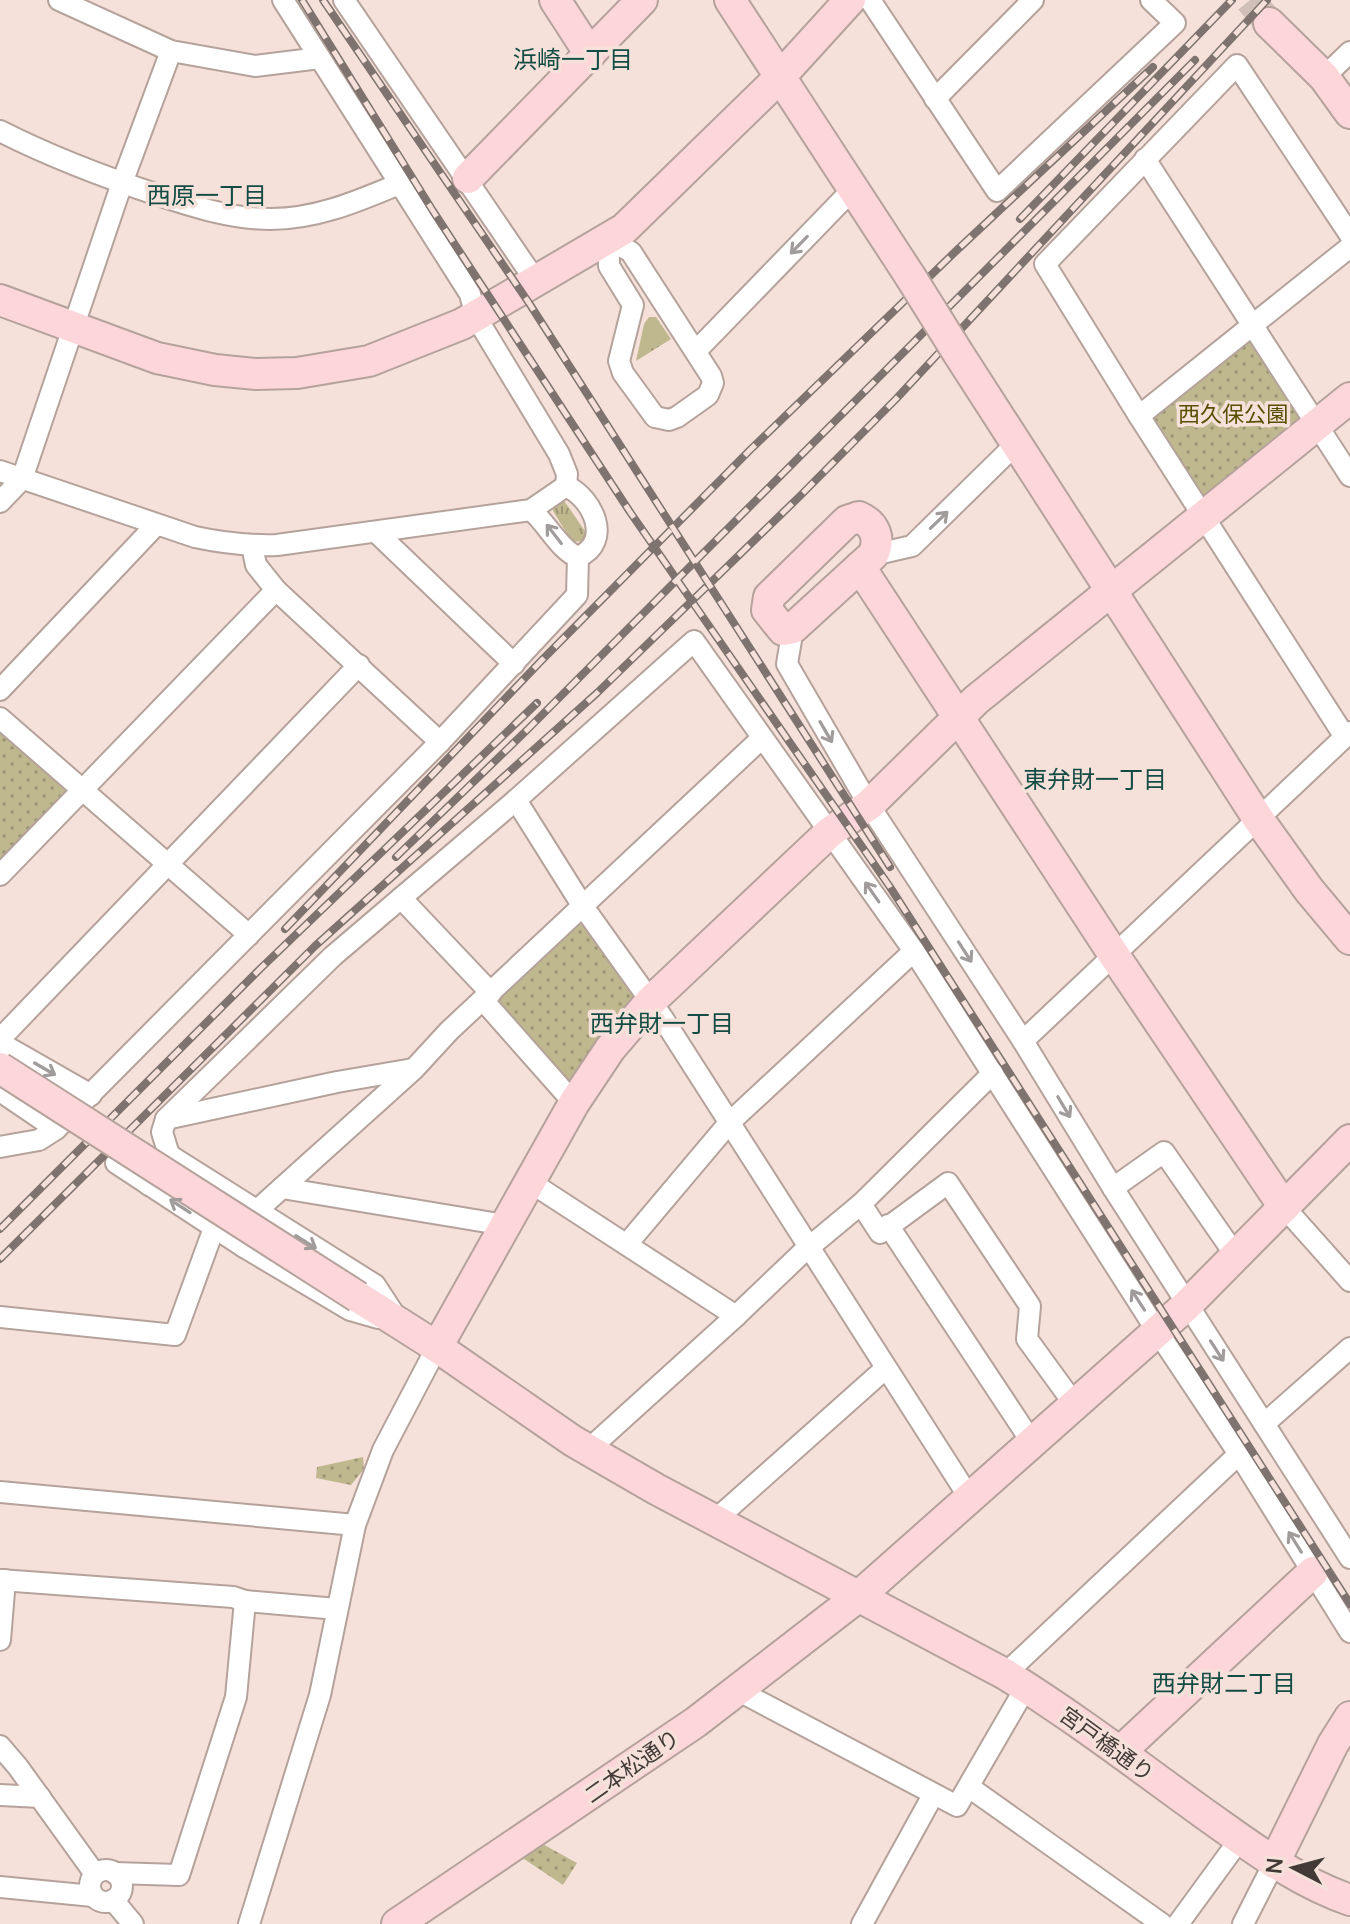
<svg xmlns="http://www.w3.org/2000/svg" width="1350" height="1924" viewBox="0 0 1350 1924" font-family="Manrope,'Noto Sans JP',sans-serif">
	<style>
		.grass { fill: url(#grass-tufts) }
		.park { fill: url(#park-dots) }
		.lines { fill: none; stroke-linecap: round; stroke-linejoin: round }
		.secondary-tunnel { stroke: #d1c0b9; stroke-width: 30; stroke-dasharray: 30 15; stroke-linecap: butt }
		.street-casing { stroke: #b4a29b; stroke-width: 24 }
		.secondary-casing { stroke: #b4a29b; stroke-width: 34 }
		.street { stroke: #fff; stroke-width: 20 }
		.secondary { stroke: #fdd6da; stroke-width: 30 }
		.rail-casing { stroke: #7f736f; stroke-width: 8 }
		.rail { stroke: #f5e1d9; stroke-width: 5; stroke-dasharray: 15; stroke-linecap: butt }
		.secondary-bridge-casing { stroke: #b4a29b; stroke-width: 34; stroke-linecap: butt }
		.secondary-bridge { stroke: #fdd6da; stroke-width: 30 }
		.oneway { stroke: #a09c9b }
		.labels { text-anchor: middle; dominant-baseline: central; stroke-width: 7; stroke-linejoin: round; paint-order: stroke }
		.park-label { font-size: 22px; fill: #5a4e01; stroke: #f5e1d9 }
		.street-label { font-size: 22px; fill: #423a37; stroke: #f5e1d9 }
		.neighbourhood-label { font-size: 24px; fill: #134c44; stroke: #f5e1d9 }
	</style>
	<defs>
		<pattern id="grass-tufts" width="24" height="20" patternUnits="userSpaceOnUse" patternTransform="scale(2)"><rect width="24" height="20" fill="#bfb78e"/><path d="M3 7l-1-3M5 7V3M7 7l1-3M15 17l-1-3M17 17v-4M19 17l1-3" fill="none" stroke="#9d9675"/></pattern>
		<pattern id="park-dots" width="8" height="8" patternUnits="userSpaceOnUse" patternTransform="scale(2)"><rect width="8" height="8" fill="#bfb78e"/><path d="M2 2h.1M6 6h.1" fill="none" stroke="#9d9675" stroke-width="1.8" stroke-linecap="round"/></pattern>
	</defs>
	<rect width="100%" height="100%" fill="#f5e1d9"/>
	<g class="grass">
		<polygon points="649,317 656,317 671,339 636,361 644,324"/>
		<polygon points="558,501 565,502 587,534 584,541 572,542 553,511 553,504"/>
	</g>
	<g class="park">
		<polygon points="1244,342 1256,343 1302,414 1298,425 1206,499 1197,496 1151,416"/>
		<polygon points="0,728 66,785 65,797 0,865"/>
		<polygon points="578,924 587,925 635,996 574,1084 566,1084 499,1008 500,998"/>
		<polygon points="363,1457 364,1469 351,1485 316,1478 317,1467"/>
		<polygon points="539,1842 577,1863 563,1885 524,1859 525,1852"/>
	</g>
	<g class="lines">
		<polyline class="secondary-tunnel" points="1250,0 1269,23"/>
		<defs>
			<g id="street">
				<polyline points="59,0 171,51 255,66 320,58"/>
				<polyline points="283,0 470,294 476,317 559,454 567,474 566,486"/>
				<polyline points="344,0 535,280"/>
				<polyline points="870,0 997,191 1175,23 1151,0"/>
				<polyline points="1324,77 1350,52"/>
				<polyline points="935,99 1033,0"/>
				<path d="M0,131C51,157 104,177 158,195C195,207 232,219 271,219C317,219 358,201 399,184"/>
				<polyline points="1145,159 1350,476"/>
				<polygon points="609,239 631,252 711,376 713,383 708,395 677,417 669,420 655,417 623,373 619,361 633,305 609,266"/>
				<polyline points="696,351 853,189"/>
				<polyline points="1139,416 1350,247"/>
				<path d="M0,471L195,537C223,543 248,546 277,545L531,510L566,486C593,498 613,542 578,557"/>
				<polyline points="0,502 22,479 122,183 171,51"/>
				<path d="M531,510C546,522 561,552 578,557"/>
				<polyline points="376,532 514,664"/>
				<polyline points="252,546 256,565 276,590 440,742"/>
				<polyline points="873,555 912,546 1015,445"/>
				<polyline points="793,628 787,664 869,805 1023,1041 1113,1188 1350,1558"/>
				<polyline points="0,690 156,525"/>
				<polyline points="0,718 249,935"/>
				<polyline points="1345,737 1139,416 1045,264 1237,65 1350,235"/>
				<polyline points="516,800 582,905 662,1017 969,1497"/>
				<polyline points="0,875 276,590"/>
				<polyline points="401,898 491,993"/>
				<polyline points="483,1000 574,1103"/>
				<polyline points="0,1039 359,665"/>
				<polyline points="1023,1041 1350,732"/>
				<polyline points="0,1043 91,1095"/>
				<polyline points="0,1091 56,1129"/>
				<polyline points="166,1119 337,1082 413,1069"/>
				<polyline points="0,1147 39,1140 56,1129 440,742 577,595 578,557"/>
				<polyline points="169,1155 375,1285 394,1314"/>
				<polyline points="116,1163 244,1247 350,1310 378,1318"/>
				<polyline points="530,1182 736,1316"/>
				<polyline points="149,1185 169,1155 162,1132 166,1119 333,956 516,800 694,641 914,951 1157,1331 1239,1454 1350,1632"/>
				<polyline points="282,1188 505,1225"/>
				<polyline points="1113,1188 1164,1152 1236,1256"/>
				<polyline points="861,1204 880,1233 948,1183 1030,1306 1027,1339 1075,1405"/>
				<polyline points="1284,1207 1350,1281"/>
				<polyline points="888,1225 1033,1444"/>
				<polyline points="627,1244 729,1123 914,951"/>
				<polyline points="244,1247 258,1211 264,1204 414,1069 449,1031 762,738"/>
				<polyline points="0,1317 175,1335 214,1228"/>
				<polyline points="1264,1424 1350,1348"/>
				<polyline points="588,1450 736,1316 802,1253 861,1204 993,1073"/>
				<polyline points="0,1492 355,1525"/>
				<polyline points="714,1521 886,1368"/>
				<polyline points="0,1580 233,1597 245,1601 337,1609"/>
				<polyline points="0,1640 5,1580"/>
				<polyline points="1005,1674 1239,1454"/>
				<polyline points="739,1691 957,1806 1026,1687"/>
				<polyline points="0,1746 18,1767 95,1874"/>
				<polyline points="969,1787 1162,1924"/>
				<polyline points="0,1795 40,1797"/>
				<circle cx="106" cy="1886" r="16"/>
				<polyline points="114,1873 179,1875 236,1697 245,1601"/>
				<polyline points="0,1887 93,1896"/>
				<polyline points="113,1900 133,1924"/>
				<polyline points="249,1924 320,1695 355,1525 383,1450 437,1347"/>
				<polyline points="862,1924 933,1795"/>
				<polyline points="1178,1924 1240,1839"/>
				<polyline points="1243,1924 1274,1863"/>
			</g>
			<g id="secondary">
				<polyline points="555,0 590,54"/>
				<polyline points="730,0 910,276"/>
				<polyline points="1269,23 1324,77 1350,113"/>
				<polyline points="468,178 642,0"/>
				<polyline points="0,300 157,358 215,370 256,374 297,373 369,361 462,324 624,229 779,78 850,0"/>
				<polyline points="958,353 1259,820 1309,890 1350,939"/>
				<path d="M859,517C875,524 881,539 873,555L793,628L783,630L767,610L769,597L847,521Z"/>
				<polyline points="860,567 1114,955 1284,1207"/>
				<path d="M358,1297L437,1347L573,1441L656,1489L1005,1674C1073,1716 1137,1765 1202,1812C1249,1845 1295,1881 1350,1900"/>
				<polyline points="437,1347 574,1103 610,1049 650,1002 830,832 869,805 976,700 1350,398"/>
				<polyline points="1120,1752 1313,1572"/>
				<polyline points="1274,1863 1333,1744 1350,1717"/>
				<polyline points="397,1924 696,1722 859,1596 1187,1305 1350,1140"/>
			</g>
		</defs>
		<use href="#street" class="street-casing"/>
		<use href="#secondary" class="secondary-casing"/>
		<use href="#street" class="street"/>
		<use href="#secondary" class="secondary"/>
		<defs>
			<g id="rail">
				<polyline points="302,0 433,211 630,512 890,887 1350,1604"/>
				<polyline points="323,0 529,303 890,867"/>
				<polyline points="1020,219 1232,0"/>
				<polyline points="396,857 528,729 1195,60"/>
				<polyline points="285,929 542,660 749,451 956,251 1153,67"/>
				<polyline points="0,1229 261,968 537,703"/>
				<polyline points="0,1259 315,946 597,693 801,495 896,399 1267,0"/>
			</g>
		</defs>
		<use href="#rail" class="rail-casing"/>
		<use href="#rail" class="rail"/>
		<defs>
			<g id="secondary-bridge">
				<polyline points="910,276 958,353"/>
				<polyline points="0,1068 358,1297"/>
			</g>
		</defs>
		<use href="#secondary-bridge" class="secondary-bridge-casing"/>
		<use href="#secondary-bridge" class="secondary-bridge"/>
	</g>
	<defs><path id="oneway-shaft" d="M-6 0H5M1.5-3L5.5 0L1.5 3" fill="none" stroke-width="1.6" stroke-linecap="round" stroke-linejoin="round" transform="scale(2)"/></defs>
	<g class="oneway">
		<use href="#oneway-shaft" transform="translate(799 245) rotate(134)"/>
		<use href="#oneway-shaft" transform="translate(939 520) rotate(-44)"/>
		<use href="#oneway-shaft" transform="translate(554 534) rotate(-128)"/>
		<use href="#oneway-shaft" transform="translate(826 732) rotate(60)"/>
		<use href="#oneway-shaft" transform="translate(872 892) rotate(-125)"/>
		<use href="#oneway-shaft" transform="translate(965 952) rotate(57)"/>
		<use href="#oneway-shaft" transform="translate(45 1069) rotate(30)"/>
		<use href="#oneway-shaft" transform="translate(1064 1107) rotate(59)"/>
		<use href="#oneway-shaft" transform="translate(180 1206) rotate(-147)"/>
		<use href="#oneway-shaft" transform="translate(306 1242) rotate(32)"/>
		<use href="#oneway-shaft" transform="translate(1138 1300) rotate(-123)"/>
		<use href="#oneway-shaft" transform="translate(1217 1351) rotate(57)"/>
		<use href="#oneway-shaft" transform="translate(1295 1542) rotate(-122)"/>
	</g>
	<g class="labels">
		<g class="park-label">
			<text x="1233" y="414">西久保公園</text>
		</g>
		<g class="street-label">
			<text transform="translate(1107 1744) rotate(36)">宮戸橋通り</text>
			<text transform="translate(632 1766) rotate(-35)">二本松通り</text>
		</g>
		<g class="neighbourhood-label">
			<text x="573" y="58">浜崎一丁目</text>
			<text x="207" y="194">西原一丁目</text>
			<text x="1095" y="778">東弁財一丁目</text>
			<text x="662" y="1022">西弁財一丁目</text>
			<text x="1224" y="1682">西弁財二丁目</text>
		</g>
	</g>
	<g transform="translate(1294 1868) rotate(276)" stroke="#f5e1d9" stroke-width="6" paint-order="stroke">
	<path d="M0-6L14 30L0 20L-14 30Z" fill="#423a37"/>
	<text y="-12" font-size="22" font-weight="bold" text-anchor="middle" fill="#423a37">N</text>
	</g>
</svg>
